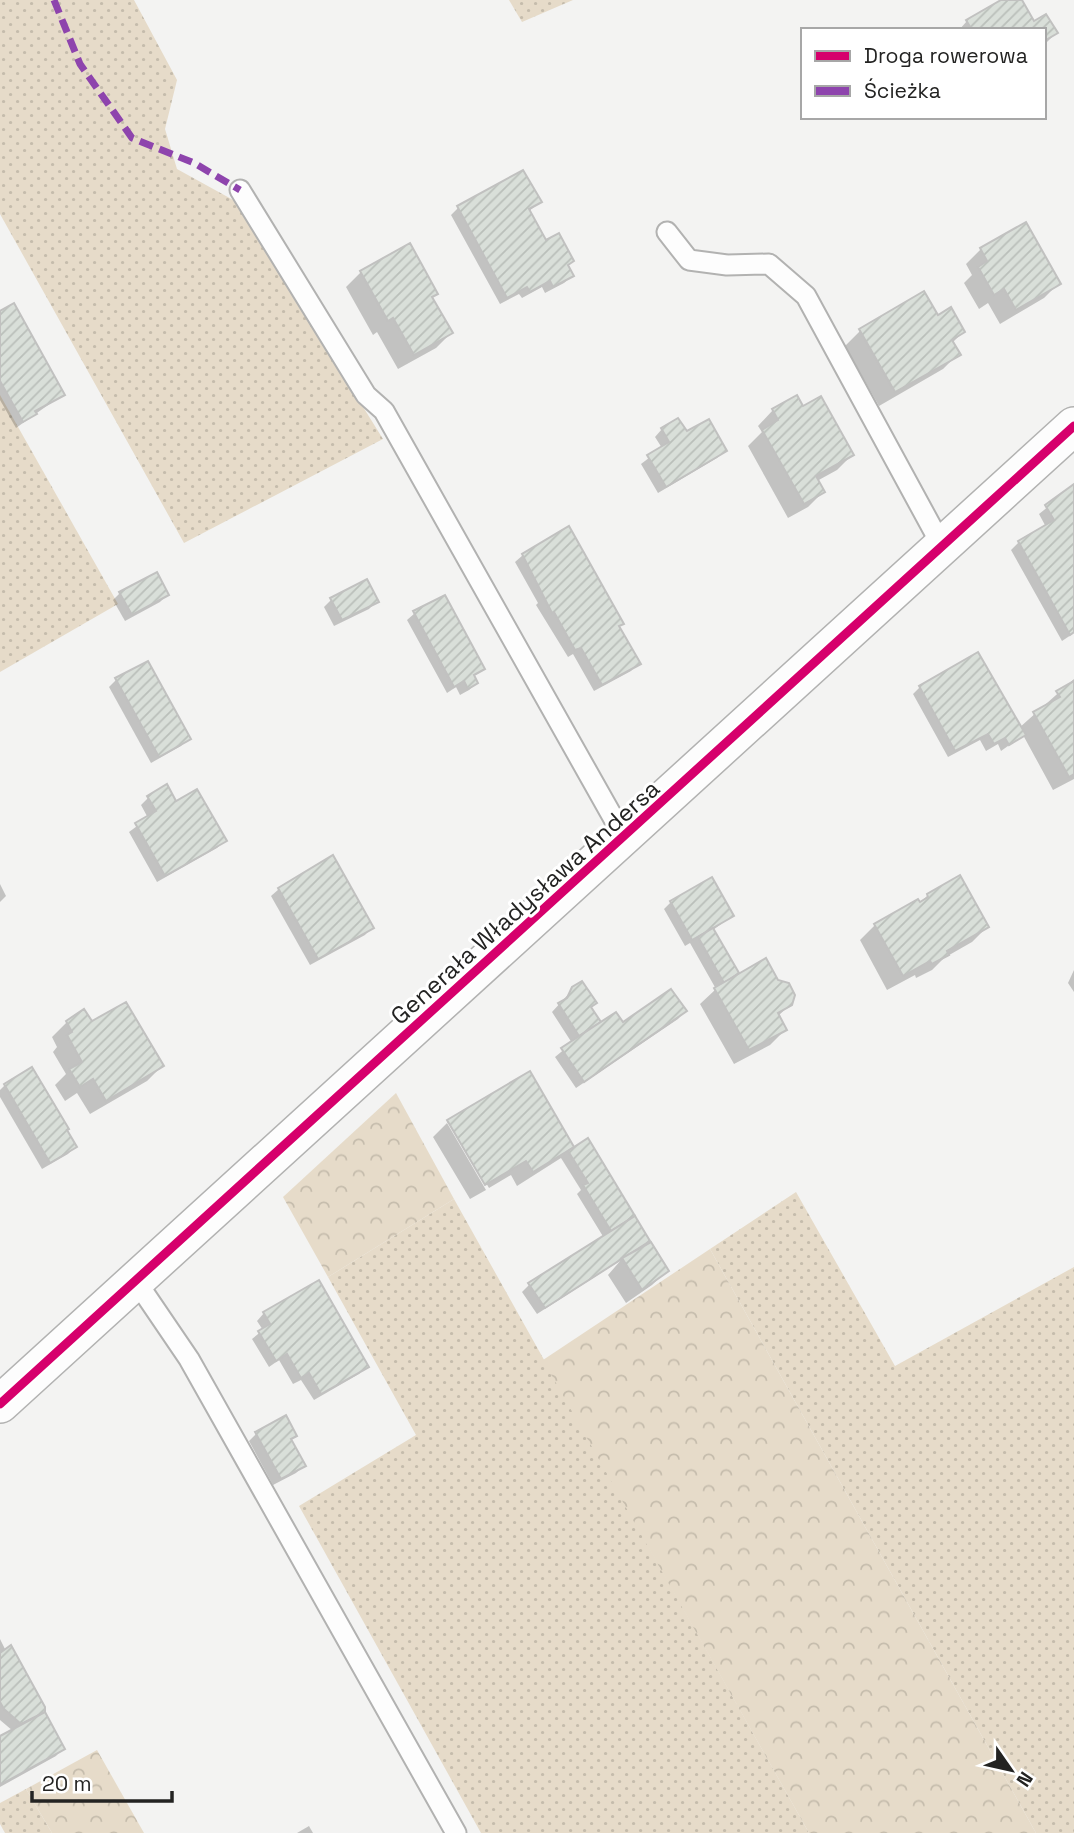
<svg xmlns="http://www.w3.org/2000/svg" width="1074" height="1833" viewBox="0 0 1074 1833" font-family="'Space Grotesk',sans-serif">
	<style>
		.grass { fill: url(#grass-dots) }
		.forest { fill: url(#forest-crowns) }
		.shadow { fill: #0003 }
		.building { fill: url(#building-hatch); stroke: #c1c1c0; stroke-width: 2 }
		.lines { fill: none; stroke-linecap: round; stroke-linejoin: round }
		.service-casing { stroke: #b2b2b1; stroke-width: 23 }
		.minor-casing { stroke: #b2b2b1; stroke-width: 40 }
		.service { stroke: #fdfdfd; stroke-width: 19 }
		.minor { stroke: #fdfdfd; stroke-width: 37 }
		.quiet { stroke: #8e44ad; stroke-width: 7; stroke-dasharray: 14 7; stroke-linecap: butt }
		.cycleway-casing { stroke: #fff; stroke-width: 13 }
		.cycleway { stroke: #d6006c; stroke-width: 9 }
		.labels { text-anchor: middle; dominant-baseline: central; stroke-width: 6; stroke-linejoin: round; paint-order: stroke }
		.street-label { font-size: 24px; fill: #232322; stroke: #fff }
	</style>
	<defs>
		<pattern id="grass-dots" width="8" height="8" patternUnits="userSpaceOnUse" patternTransform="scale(1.75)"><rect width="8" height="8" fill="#e6dbc9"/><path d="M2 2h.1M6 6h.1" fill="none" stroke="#c5bcac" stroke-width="1.8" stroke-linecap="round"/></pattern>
		<pattern id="forest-crowns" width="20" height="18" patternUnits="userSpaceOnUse" patternTransform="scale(1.75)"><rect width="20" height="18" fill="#e6dbc9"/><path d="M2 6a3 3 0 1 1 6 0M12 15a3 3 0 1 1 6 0" fill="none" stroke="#c5bcac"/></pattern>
		<pattern id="building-hatch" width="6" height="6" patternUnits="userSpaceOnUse" patternTransform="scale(1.75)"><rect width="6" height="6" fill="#d9dfd9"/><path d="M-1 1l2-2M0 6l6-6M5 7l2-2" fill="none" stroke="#babfba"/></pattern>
	</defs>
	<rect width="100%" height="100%" fill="#f3f3f2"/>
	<g class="grass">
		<polygon points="0,0 134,0 177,80 165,129 177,169 235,201 383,439 184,543 0,214"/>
		<polygon points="509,0 573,0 522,22"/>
		<polygon points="0,395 118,604 0,672"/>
		<polygon points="796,1192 895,1366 1074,1267 1074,1833 1036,1833 710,1249"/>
		<polygon points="454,1199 809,1833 481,1833 299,1506 416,1435 328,1277"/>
		<polygon points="26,1789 52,1833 5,1833 0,1824 0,1803"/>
	</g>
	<g class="forest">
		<polygon points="396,1093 454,1199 328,1277 283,1197"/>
		<polygon points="710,1249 1036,1833 809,1833 543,1360"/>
		<polygon points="97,1750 144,1833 52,1833 26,1789"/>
	</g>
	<g class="shadow">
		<polygon points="1004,0 1020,0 1033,23 1056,33 1044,45 1044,30 959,30 967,21"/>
		<polygon points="540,202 528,212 545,243 572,261 567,267 572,276 564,283 545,293 542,287 522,298 519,294 500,304 451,215 458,208"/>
		<polygon points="981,249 1059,283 1044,298 1000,324 988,303 979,309 964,283 972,275 966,264"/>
		<polygon points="361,272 436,293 431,298 451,333 436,348 398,369 377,332 373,335 346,287"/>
		<polygon points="923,293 937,317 963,332 952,343 958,354 943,369 879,406 845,346 860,331"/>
		<polygon points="0,313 62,395 16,428 0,400"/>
		<polygon points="803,408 852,455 837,470 817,481 823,492 808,507 788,518 748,446 762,432 758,426 773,410"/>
		<polygon points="662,429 686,434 725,451 717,458 658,493 641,464 662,448 655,437"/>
		<polygon points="1074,486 1074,633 1062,641 1011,550 1019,542 1046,527 1039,514"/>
		<polygon points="523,555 622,623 618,628 638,663 631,671 594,691 573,654 568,657 536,605 538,603 515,562"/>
		<polygon points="120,593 167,595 160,602 125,621 113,600"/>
		<polygon points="331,600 377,601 369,609 334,626 324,607"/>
		<polygon points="415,613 483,669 473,677 476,683 469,690 460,695 456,687 447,693 407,620"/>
		<polygon points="1074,679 1074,779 1053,790 1023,735 1001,751 998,744 986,751 980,740 948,757 913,694 920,687 1019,728"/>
		<polygon points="116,680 188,738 181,746 151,763 109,687"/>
		<polygon points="148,798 175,803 224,841 217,848 157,882 129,832 148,818 141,805"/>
		<polygon points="0,884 6,896 0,902"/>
		<polygon points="279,889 372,927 365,935 310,965 271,896"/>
		<polygon points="928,895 987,927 972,942 944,958 932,970 916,978 915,975 887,990 860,940 875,925 917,901 919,904"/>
		<polygon points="671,902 732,916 713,930 737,973 731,979 791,1004 778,1016 785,1030 770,1045 734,1064 700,1004 716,989 690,943 685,946 664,909"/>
		<polygon points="1074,970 1074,992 1068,983"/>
		<polygon points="574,988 601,1025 623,1024 685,1011 678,1019 576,1088 555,1057 572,1043 552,1012"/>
		<polygon points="67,1022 91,1024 162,1066 147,1081 90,1114 77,1093 65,1101 55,1085 66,1074 53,1052 57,1047 52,1037"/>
		<polygon points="529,1074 574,1149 587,1141 648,1240 638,1250 667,1270 652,1285 626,1303 608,1275 621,1260 537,1314 522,1292 530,1284 604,1238 577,1194 581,1190 561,1158 517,1186 511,1175 489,1188 451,1123 447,1123 486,1190 470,1199 433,1137 448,1122"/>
		<polygon points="5,1085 65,1130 75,1147 68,1154 42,1169 0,1097 0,1090"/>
		<polygon points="264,1313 366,1367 359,1374 314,1400 301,1380 293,1384 279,1360 269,1367 252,1339 263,1330 257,1321"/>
		<polygon points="256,1434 295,1435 290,1440 304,1465 296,1473 273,1485 249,1441"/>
		<polygon points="0,1639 6,1651 11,1648 63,1748 56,1756 0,1787 0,1737 13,1731 0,1720"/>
		<polygon points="309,1826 313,1833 297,1833"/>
	</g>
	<g class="building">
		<polygon points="1001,0 1022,0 1034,21 1046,14 1058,33 1044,41 1044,30 972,30 966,20"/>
		<polygon points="523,170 542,202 529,209 546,240 559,233 574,261 568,265 574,276 553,287 550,281 530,292 527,287 507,298 457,206"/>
		<polygon points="1026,222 1061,284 1016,310 1004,289 994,295 978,267 987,261 980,248"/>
		<polygon points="410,243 438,294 432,297 453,333 414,355 393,318 388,321 360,271"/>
		<polygon points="924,291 938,315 951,307 965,332 952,340 961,355 895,392 859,329"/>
		<polygon points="14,303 65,395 35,411 37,414 23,422 0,381 0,311"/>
		<polygon points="797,395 803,406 821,396 854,455 816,476 825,492 804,504 762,430 778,420 772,409"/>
		<polygon points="678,418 687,431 709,419 727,451 666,487 647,455 669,442 661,428"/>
		<polygon points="1074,484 1074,632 1070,635 1018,541 1054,520 1045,505"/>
		<polygon points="569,526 624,624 619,626 641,664 602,685 581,648 575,650 554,612 552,613 522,554"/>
		<polygon points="157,572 169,595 132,615 119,592"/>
		<polygon points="367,579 379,602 342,620 330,598"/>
		<polygon points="445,595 485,669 474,675 478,683 468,689 464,681 454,687 413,611"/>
		<polygon points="978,652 1026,735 1009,745 1005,738 994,744 988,734 955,751 919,686"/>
		<polygon points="148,661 191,739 159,757 115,678"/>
		<polygon points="1074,681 1074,774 1069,777 1033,712 1060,697 1056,691"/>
		<polygon points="167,784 176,801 197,789 227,841 165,876 135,823 156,811 147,796"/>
		<polygon points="333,855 374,928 318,959 278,888"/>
		<polygon points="960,875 989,927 947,951 949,955 932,964 930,961 903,976 874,924 918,899 920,902 928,897 927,894"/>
		<polygon points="712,877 734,916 692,940 670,901"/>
		<polygon points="713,928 739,973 724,983 698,937"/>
		<polygon points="766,958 778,980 789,983 795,995 792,1005 778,1013 787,1030 749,1050 714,988"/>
		<polygon points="582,981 597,1003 591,1007 601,1022 579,1036 558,1003 567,998 572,987"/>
		<polygon points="671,989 687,1011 584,1082 561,1048 616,1012 623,1022"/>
		<polygon points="126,1002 164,1066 106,1101 93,1079 80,1087 69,1069 82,1062 67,1035 72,1032 66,1021 84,1009 92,1021"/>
		<polygon points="32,1067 69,1129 67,1130 77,1147 50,1163 4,1084"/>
		<polygon points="530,1071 574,1147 533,1172 526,1161 485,1185 447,1120"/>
		<polygon points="588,1138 635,1216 611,1231 583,1185 588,1183 568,1151"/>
		<polygon points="635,1216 650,1241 545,1308 528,1283"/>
		<polygon points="651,1242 669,1271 642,1290 622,1258"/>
		<polygon points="319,1280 369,1367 321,1394 309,1373 301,1378 287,1354 276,1361 258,1331 270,1324 263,1312"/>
		<polygon points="286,1415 297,1436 291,1439 306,1466 281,1479 255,1432"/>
		<polygon points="11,1645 45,1707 45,1712 21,1724 4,1709 0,1702 0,1653"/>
		<polygon points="45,1712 65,1749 0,1785 0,1736"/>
	</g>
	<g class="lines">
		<defs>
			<g id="service">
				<polyline points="240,190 366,395 384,411 624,837"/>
				<polyline points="667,232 689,260 727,265 769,264 806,296 943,548"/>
				<polyline points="136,1281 189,1359 456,1833"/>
			</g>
			<polyline id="minor" points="0,1404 1074,426"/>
		</defs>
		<use href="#service" class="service-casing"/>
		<use href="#minor" class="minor-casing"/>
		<use href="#service" class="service"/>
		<use href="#minor" class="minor"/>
		<polyline class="quiet" points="54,0 80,64 132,138 194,163 240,190"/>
		<defs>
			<polyline id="cycleway" points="0,1404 1074,426"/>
		</defs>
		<use href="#cycleway" class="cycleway-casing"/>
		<use href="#cycleway" class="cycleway"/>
	</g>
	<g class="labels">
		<g class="street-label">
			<text transform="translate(525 902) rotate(-42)">Generała Władysława Andersa</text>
		</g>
	</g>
	<rect x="801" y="28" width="245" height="91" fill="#ffffff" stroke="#a7a7a7" stroke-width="2"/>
	<rect x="815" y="51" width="35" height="10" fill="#d6006c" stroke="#a7a7a7" stroke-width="2"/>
	<text x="864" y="63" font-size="21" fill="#232322">Droga rowerowa</text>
	<rect x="815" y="86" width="35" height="10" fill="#8e44ad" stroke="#a7a7a7" stroke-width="2"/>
	<text x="864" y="98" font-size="21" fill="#232322">Ścieżka</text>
	<g transform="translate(1011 1770) rotate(124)" stroke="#ffffff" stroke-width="5" paint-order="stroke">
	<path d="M0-5L12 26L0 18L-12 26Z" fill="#232322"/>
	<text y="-10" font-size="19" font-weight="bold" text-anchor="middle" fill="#232322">N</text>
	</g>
	<path d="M32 1791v10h140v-10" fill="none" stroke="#232322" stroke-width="3.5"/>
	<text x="42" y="1791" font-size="21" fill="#232322" stroke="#ffffff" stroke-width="5" paint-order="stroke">20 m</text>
</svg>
